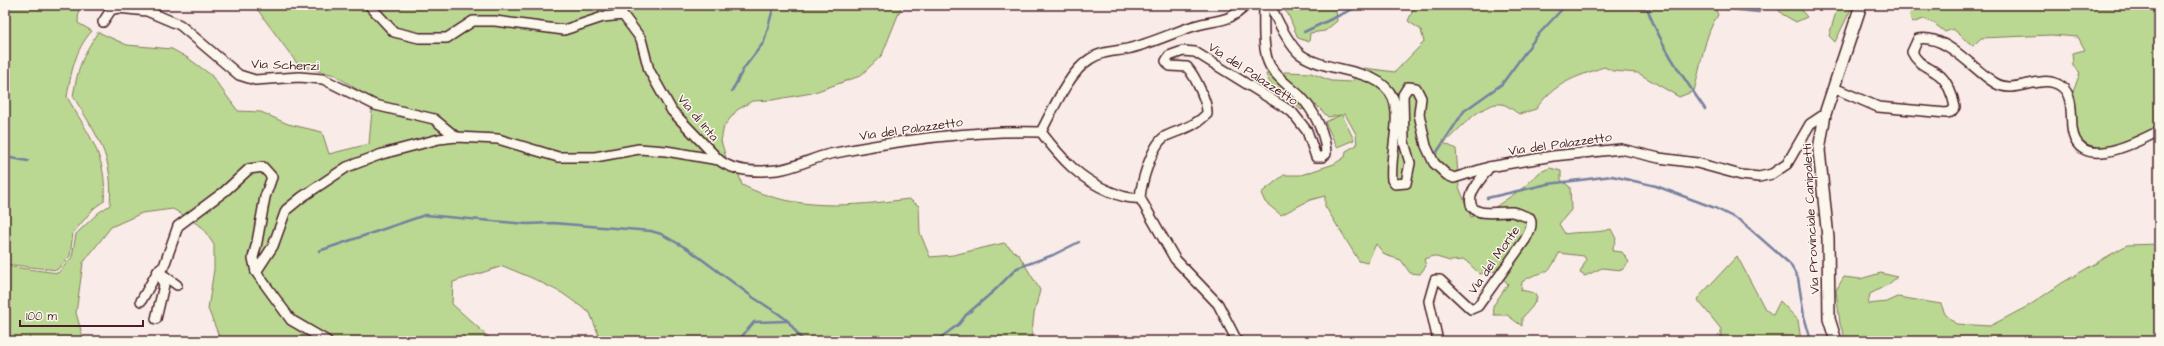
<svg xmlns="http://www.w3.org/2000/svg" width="2164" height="346" viewBox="0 0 2164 346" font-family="'Architects Daughter',sans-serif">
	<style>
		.green { fill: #bad891; stroke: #827c5e }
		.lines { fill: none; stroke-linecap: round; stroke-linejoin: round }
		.stream { stroke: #76809f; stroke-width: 2.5 }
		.minor-casing { stroke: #4a1f2b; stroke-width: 12 }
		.major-casing { stroke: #4a1f2b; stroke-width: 14 }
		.minor { stroke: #fbf7ec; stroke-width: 9 }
		.major { stroke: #fbf7ec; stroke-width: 11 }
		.labels { text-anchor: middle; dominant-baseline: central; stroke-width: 3; stroke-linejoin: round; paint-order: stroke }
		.street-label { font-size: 13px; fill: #4a1f2b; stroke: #fbf7ec }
	</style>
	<rect width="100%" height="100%" fill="#f9ebe7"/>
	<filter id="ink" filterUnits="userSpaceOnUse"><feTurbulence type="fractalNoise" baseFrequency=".025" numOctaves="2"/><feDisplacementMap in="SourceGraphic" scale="8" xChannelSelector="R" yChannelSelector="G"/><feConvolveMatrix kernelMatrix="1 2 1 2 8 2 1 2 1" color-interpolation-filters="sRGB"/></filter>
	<g filter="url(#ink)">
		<g class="green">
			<path d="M5,5H79L78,23L92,31C75,49 71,73 67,97C88,134 108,157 104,201L94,208L73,233L70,256L57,270L5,264Z"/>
			<polygon points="254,5 902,5 882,55 860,76 812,93 772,100 752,101 737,110 724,126 721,141 727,161 720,156 667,146 639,144 595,153 559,153 499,135 456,133 435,117 376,102 335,75 299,66"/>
			<polygon points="1279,5 1346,5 1336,9 1337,21 1325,31 1310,33 1309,42 1298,38 1288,14"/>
			<path d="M1412,5H1714L1718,15C1704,34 1701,67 1694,91L1679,97L1638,73L1613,71L1604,67C1575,77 1554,83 1536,109L1519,114C1514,111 1510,107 1505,105C1486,97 1458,131 1444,143L1456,149L1459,187L1471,217L1494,208L1524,187L1540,172L1550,168L1561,171V180L1570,187L1571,210L1559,224L1565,234C1581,231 1596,234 1611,229L1616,239L1612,251L1622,252L1629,262L1622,270L1602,268L1585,276L1580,273L1586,260L1584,256L1559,253C1546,282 1542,267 1522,282L1521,290L1534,293L1537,298L1532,307L1522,318V326L1507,315H1494L1493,306L1508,284L1495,271L1480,274L1465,260L1450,261L1433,256L1424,259L1426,266L1420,274L1410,273L1401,260L1385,255L1376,244L1367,263L1359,261L1325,206V196L1310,200L1281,215L1265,202L1261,193L1284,175H1301L1334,164L1345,157L1346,151L1357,145L1356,134L1345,114L1342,115L1354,140L1337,147L1325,122L1341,115L1328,117L1316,105L1301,110C1297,105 1292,100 1288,96C1278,88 1270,88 1266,74L1286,72L1311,73L1331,81L1351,82L1364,68L1395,72L1424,42L1421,30L1408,21L1413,10Z"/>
			<polygon points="1770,5 1797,5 1807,17 1796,22 1782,14 1776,7"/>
			<polygon points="1838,5 1853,5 1835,42 1829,36"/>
			<polygon points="1912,5 2159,5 2159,127 2115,147 2092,148 2079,137 2076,125 2076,107 2072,95 2080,73 2073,65 2072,53 2085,50 2078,37 2051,35 1981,38 1973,46 1953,29 1945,32 1935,24 1924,19 1912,23 1910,15"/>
			<path d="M98,32L127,45L172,49L188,58L211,75L238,111L261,112L288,124L322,132L329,154L369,144L372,110L376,108L433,122L456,140L498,142L558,160L639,152L666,154L718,163L738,172L742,185C795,212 852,206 909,199L919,206L920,233L930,257L953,255L1004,243L1019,255L1040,290L1034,314L1031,341H601L590,313L562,293L532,278L503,266L453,282L452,304L493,341H221L208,309L214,269V245L202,227L173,209L142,213L111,227L83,263L76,313L84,341H5V266L58,273L72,257L76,234L98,213L110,205C114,156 97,136 73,96C78,68 82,56 98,32Z"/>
			<polygon points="2159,244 2159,341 1846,341 1840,324 1836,290 1844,277 1860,279 1881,273 1897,277 1889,284 1870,294 1868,304 1887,302 1898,297 1941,304 1945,314 1956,324 1990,326 2030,305 2062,283 2127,245"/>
			<polygon points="1737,256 1765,309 1773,315 1780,301 1798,320 1801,341 1721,341 1721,329 1697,299"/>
		</g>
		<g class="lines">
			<g class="stream">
				<polyline points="1537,5 1563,8"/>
				<path d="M1646,5C1659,43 1683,77 1705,109"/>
				<polyline points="1718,5 1729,9 1759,12"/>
				<polyline points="1304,32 1361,5"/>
				<polyline points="732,91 744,68 764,42 774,5"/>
				<polyline points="1435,155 1464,111 1502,84 1537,36 1566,5"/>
				<polyline points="5,157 28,161"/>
				<polyline points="1487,198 1548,184 1612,176 1656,186 1715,208 1741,221 1790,264 1798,278 1804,316 1811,341"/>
				<polyline points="319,251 425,215 527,224 553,223 651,231 661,234 688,249 754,298 779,314 788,321 803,341"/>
				<polyline points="738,341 754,322 787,321"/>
				<polyline points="936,341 959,324 966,315 995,290 1017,268 1053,255 1079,242"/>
			</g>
			<defs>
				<g id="minor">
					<polyline points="369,5 394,32 419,38 447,38 473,21 495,21 564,30 603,17 623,15 641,39 649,70 672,111 719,160"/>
					<path d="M1270,5C1276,18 1289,45 1300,54C1327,74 1379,66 1393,98C1402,120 1389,157 1392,180L1395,184L1406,183L1410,163L1404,142L1403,95L1408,87L1416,88L1421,98L1419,114L1426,146L1434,163L1447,175L1454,178L1489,167L1553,156L1621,149L1659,158L1697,163L1741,175L1759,177L1772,174L1787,164L1810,124L1825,114"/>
					<polyline points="103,22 111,10 118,8 147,11 180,25 239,75 255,80 299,77 323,79 375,105 434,119 456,137"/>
					<path d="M1834,88L1878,107L1946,113L1951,112L1955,107C1953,96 1947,80 1938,74C1927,66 1918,65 1912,52L1918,39C1947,34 1973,70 1995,83C2016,96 2043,71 2062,87C2073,95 2071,116 2072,128C2077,172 2131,145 2153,134"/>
					<path d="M1041,132C1052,111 1070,71 1090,59C1102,51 1113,52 1127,49C1150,44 1172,33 1194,26C1216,19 1228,24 1246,5"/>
					<polyline points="1140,198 1175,259 1218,304 1237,341"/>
					<polyline points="141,301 158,271 177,285"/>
					<polyline points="156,319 164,285 158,271 164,266 178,226 225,191 249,169 263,167 272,177 265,197 257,242 253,258 256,272"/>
					<path d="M327,341L291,320L256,272L273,246L286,210L302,197L347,167L382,154L439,139L456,137L498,139L558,157H595L639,149L666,151L719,160C734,172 759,172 777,170C795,168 812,158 830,154C899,140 970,130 1041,132C1061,158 1079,179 1111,192C1121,196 1129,199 1140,198C1141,184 1152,143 1166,136C1182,129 1194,127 1207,114C1208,103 1195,76 1187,67L1170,66L1166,61L1169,56L1183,51L1195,52L1292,112L1307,131L1316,157H1322L1326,154C1326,135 1314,110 1300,96C1290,87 1277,78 1270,66C1262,52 1264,21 1264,5"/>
					<path d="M1438,341L1429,301L1435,280H1440L1471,309L1478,306L1525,240C1529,232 1533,226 1530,218C1524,216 1518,213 1512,212C1499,211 1466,220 1471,196C1473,186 1484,176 1489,167"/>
				</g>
				<polyline id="major" points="1836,341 1829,319 1828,238 1819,150 1825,114 1861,5"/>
			</defs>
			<use href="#minor" class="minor-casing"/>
			<use href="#major" class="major-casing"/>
			<use href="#minor" class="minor"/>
			<use href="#major" class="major"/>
		</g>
	</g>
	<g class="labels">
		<g class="street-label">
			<text transform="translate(285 65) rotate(2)">Via Scherzi</text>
			<text transform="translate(1253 74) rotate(33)">Via del Palazzetto</text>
			<text transform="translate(698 118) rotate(50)">Via di Inta</text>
			<text transform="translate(911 129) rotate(-8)">Via del Palazzetto</text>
			<text transform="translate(1560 144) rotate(-8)">Via del Palazzetto</text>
			<text transform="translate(1811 219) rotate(-93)">Via Provinciale Canipaletti</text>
			<text transform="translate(1494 260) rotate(-55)">Via del Monte</text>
		</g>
	</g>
	<rect width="2164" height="346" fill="none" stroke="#fbf7ec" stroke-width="20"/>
	<rect x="10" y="10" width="2144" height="326" fill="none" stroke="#4a1f2b" stroke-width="1.5" filter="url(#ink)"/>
	<path d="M20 320v6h123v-6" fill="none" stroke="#4a1f2b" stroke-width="2"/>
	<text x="26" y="320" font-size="12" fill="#4a1f2b" stroke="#fbf7ec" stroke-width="3" paint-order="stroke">100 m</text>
</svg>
